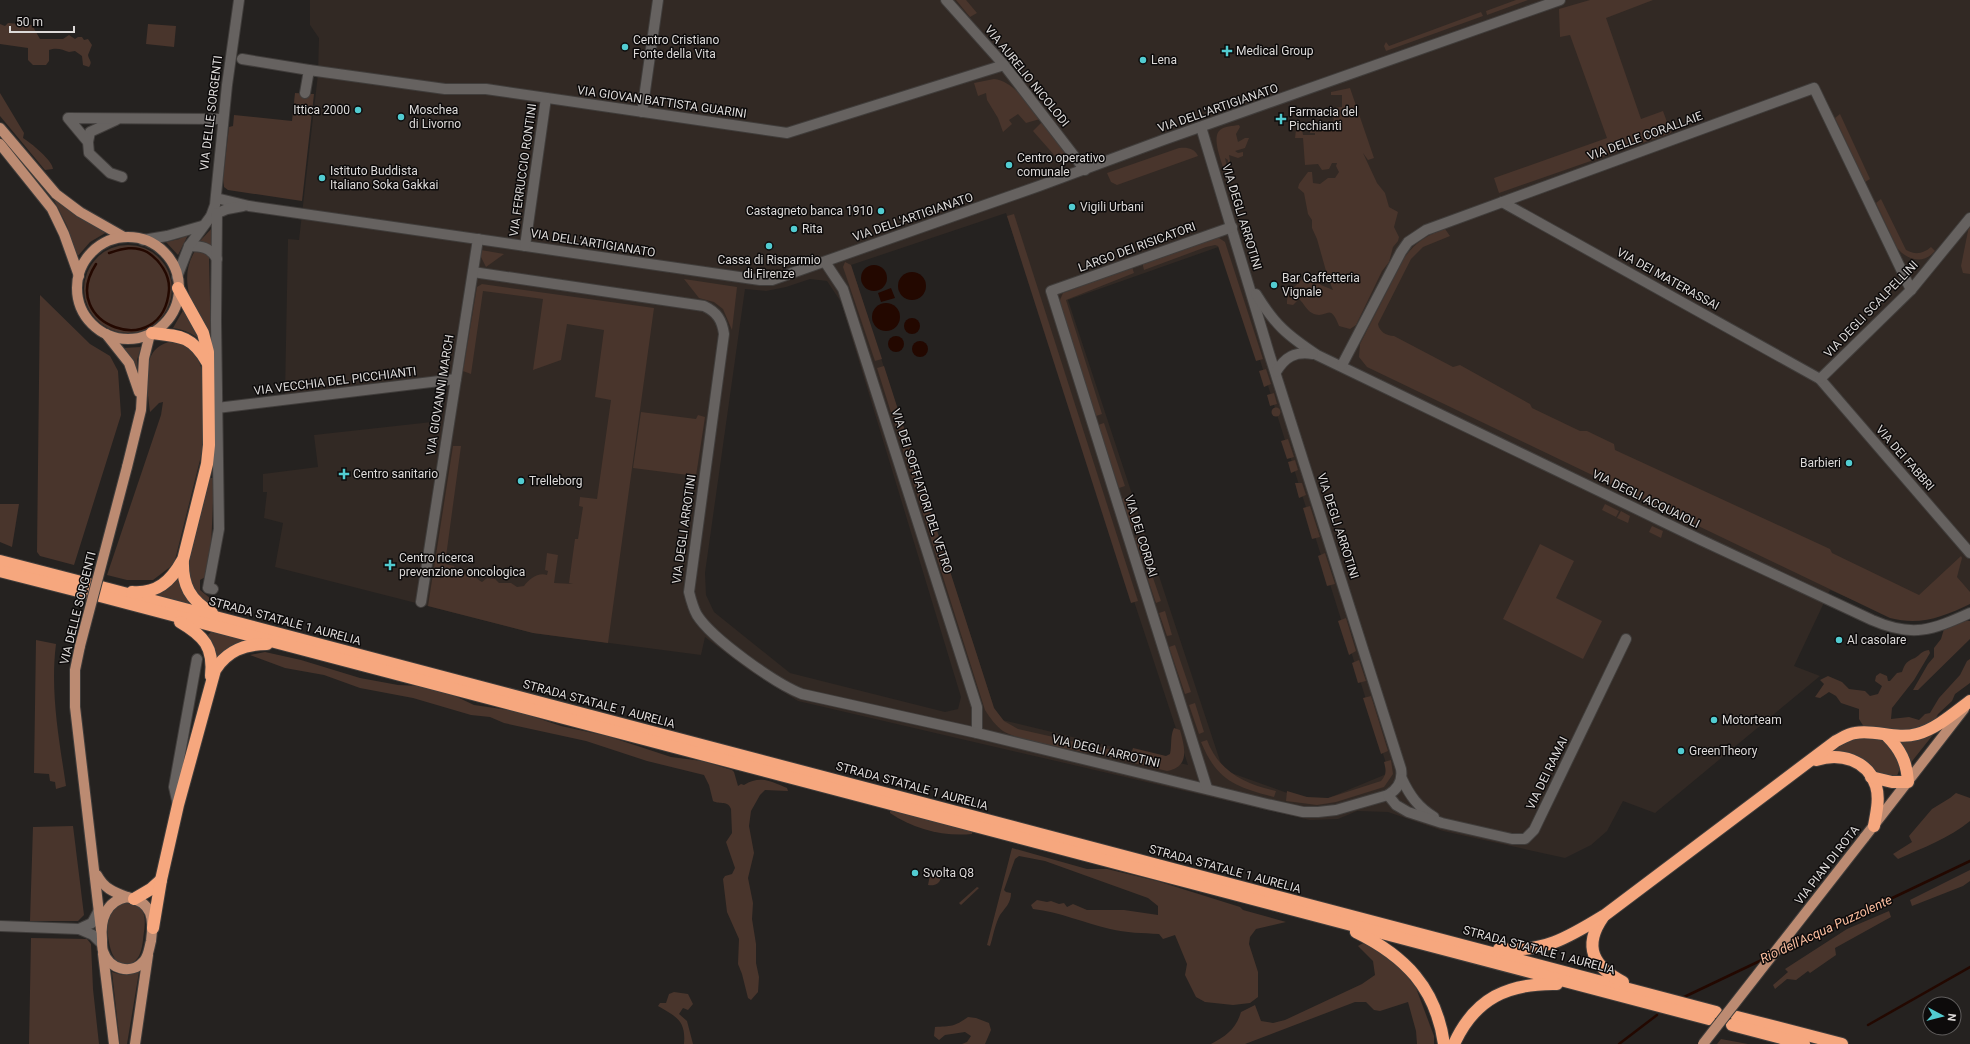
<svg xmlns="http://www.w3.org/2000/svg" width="1970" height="1044" viewBox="0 0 1970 1044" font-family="Roboto,sans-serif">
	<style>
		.built { fill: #322924; fill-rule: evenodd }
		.green { fill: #49352c }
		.water { fill: #230800 }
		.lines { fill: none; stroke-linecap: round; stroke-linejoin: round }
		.stream { stroke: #230800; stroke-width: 2.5 }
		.minor-casing { stroke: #403d3b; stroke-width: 12 }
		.major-casing { stroke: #403d3b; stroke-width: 12 }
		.highway-casing { stroke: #403d3b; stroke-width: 14 }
		.minor { stroke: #666260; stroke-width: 10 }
		.major { stroke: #bc8b72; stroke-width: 10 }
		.highway { stroke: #f6a77e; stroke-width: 12 }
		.major-bridge-casing { stroke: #403d3b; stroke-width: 12; stroke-linecap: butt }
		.major-bridge { stroke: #bc8b72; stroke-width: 10 }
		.poi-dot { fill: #52ccd1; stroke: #0d0b0b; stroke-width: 1.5 }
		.labels { text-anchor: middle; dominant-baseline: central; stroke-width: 3; stroke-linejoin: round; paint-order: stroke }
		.poi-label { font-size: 12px; fill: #dddad9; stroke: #0d0b0b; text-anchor: start }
		.street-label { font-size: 12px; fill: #dddad9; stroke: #0d0b0b }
		.water-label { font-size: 13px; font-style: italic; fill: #fcbe9f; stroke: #0d0b0b }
	</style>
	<rect width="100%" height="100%" fill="#252220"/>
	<path class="built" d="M310,0H1970V603L1897,619L1830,590L1794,666L1820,676L1655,813L1623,801L1607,831L1591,845L1565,858L1443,831L1388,812L1357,811L1338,819L1310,820L798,701L747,669L705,637L701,655L533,633L275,567L283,523L264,518L267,492H263V474L318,467L314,435L441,421L450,376L336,390L285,394L288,239L299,240L318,74L319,38L310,25ZM1006,213L1188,765L998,719L994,708L851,265ZM1224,245L1389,773L1326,799L1301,798L1223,770L1068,300ZM810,279L827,281L841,302L961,697L958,709L945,712L790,673L714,612L706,595L705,573L745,289L766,291L786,287Z"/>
	<g class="green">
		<polygon points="956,0 966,0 977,13 970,17"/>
		<polygon points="1516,0 1528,0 1487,15 1486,11"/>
		<polygon points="1590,0 1653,0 1606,18 1641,119 1663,111 1671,133 1499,193 1494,178 1607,138 1570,35 1560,37 1559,9"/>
		<polygon points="1481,12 1483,16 1386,51 1384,46 1386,42 1389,46"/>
		<path d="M8,23L32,25L40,39H63L69,35L75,39L78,37H82L84,40L88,39L92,45L88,55C89,61 93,61 89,67L83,65L82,56L75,51L69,52C63,50 57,47 49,50V61L46,65H33L28,60V48L0,44V24L5,26Z"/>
		<polygon points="148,24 176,26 174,47 146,44"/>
		<path d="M994,79C1014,81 1028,105 1040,119L1026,123L1018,114L1009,120L1012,124L1003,132L998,118L987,100L986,93L978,96L974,83Z"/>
		<path d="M1350,88L1374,158L1368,160L1363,153L1377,183L1385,193L1389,207L1398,212L1394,227L1399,237L1398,241L1393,247L1389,262L1382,271L1356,325L1350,329L1339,326C1329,300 1327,321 1312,313C1306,310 1304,303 1299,299L1293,305L1287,304C1286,291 1295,288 1302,279L1309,282L1312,280L1319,282L1321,285L1333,290L1328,278L1317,239L1312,228V220L1308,214L1304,193L1298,188L1299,184L1308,172H1312L1313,183L1320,184L1328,178H1335L1339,172L1336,166L1337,163H1332L1329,169L1322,170L1318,164L1305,165L1303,138H1295L1296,130L1302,129L1303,135H1315V133H1310V129H1333L1334,108L1342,107V95H1331V92Z"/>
		<path d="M0,93L24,133L23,138C30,142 53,161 53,169L45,170L0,116Z"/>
		<polygon points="295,93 314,94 302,201 228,190 224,187 223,179 229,127 233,126 234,115 292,121"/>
		<polygon points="1840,114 1870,179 1865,182 1835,118"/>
		<polygon points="1042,122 1067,153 1067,159 1063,165 1033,131"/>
		<path d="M1239,125L1240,127L1236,134L1238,142L1245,138H1249L1245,148L1235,151L1238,153L1243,152V156L1238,158L1229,155L1231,167L1228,166V160L1225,158L1228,172L1225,173C1222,163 1211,137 1220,130C1224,126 1233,126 1239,125Z"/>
		<polygon points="0,134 55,199 82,219 107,232 90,242 77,257 67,226 54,200"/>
		<path d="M1179,148C1187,147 1194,148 1198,156L1117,185L1111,182L1107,173Z"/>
		<path d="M1881,199L1906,250C1915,255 1923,254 1931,247L1935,251C1923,265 1907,260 1897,248L1876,203Z"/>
		<polygon points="1014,214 1138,601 1131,603 1007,216"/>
		<polygon points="1970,221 1970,274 1963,273 1961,266"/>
		<polygon points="212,228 213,247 200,241"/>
		<path d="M1445,229L1450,236L1423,247L1411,259L1378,324C1379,331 1386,336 1394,336L1453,367L1460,365L1530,404L1532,408L1580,431H1587L1614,444L1615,450L1830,549L1832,553L1919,595L1961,556L1962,558L1957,577L1970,592V604C1943,617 1920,626 1890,618L1367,367L1359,357L1360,344L1404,258C1415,243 1426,235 1445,229Z"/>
		<polygon points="189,233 178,255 166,242 179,239"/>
		<polygon points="1212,238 1219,238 1225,242 1263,359 1256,361 1218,246 1215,245 1206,247 1144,270 1142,262"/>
		<circle cx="128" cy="289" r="44"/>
		<polygon points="481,250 504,254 486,267 481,257"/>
		<path d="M195,251L207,253L209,257L211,346C198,316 175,283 195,251Z"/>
		<polygon points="845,262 851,265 882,359 875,361 843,267"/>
		<polygon points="1132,267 1134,273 1066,300 1102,414 1096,416 1060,307 1060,300 1063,293"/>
		<polygon points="684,279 737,287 732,330 723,309 714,302 699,298"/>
		<path d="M482,284L654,308L608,643L533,633L428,606L453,446H461L445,564L454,566L460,576C473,568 474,578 482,582L487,578L495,579L499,583H511L517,587L524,586C529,579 538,572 547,575L548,571L545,570L547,553L558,555L554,583L573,584L569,583L575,539H578L583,507L579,506L580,497L597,499L611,400L595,397L604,330L567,324L561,360L533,370L543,299L483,291L471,374L463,371L477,287Z"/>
		<polygon points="40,295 90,344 110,356 118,371 121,415 74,565 40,556 37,552"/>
		<path d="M185,307L202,342C193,333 185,330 173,328Z"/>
		<path d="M176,341C190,348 198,356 202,370V452L174,564L153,580H127L107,575L161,415L163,402L159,403L150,412C147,385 138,344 176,341Z"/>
		<polygon points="141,347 137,360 138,373 123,348"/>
		<path d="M884,366L994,708L1004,721L1018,729L1089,745L1087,753C1067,748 1020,741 1003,731C996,726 990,718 985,710L877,368Z"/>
		<polygon points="1266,369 1271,384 1264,387 1259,371"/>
		<polygon points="1274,393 1277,404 1270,406 1267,395"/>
		<circle cx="1276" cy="412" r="4.5"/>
		<polygon points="641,412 696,419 698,415 705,417 696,476 633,468"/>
		<polygon points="1104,423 1125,486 1119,488 1098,425"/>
		<polygon points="1288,439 1294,457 1287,459 1281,441"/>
		<polygon points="1295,460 1298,470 1291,473 1288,462"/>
		<path d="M210,478H214L211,548L207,576L200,580V590L211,599L209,606C201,599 191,592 187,581C183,569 203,490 210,478Z"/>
		<polygon points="1295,483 1302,483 1306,495 1299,498"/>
		<polygon points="1128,497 1138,528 1132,529 1122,499"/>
		<polygon points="0,504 19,504 12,547 0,542"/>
		<polygon points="1605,504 1619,511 1616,517 1602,510"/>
		<polygon points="1310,506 1320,537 1312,539 1303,508"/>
		<polygon points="1621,511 1630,516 1628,523 1617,518"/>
		<polygon points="1652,526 1663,531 1661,538 1649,532"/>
		<polygon points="1141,537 1148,561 1143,563 1135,538"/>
		<polygon points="1540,544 1574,561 1556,598 1602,621 1583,659 1503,619"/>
		<polygon points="1325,553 1335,584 1327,586 1318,556"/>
		<polygon points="1151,572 1161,601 1156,603 1146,574"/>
		<polygon points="177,578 189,601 188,604 154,597 153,592"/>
		<polygon points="1165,611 1172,635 1167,636 1159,613"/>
		<polygon points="1346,618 1356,651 1349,655 1338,621"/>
		<polygon points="1962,620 1970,621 1970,639 1918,690 1913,690 1928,664 1934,657 1934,648 1941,639 1944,629"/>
		<polygon points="212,631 241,639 242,642 217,659 207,636"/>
		<path d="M36,640L56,644C50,692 59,739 66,786L56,789L55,782L50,781L49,774L34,773Z"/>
		<polygon points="1175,645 1191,692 1185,694 1169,647"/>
		<path d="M1929,650L1930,653L1914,680L1892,708L1891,719L1909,717L1919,720L1925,714L1930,713L1939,698L1960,675L1967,661L1970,659V683L1955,694L1952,701L1938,714L1935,720L1919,731L1864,727L1859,719V709L1841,703L1836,696L1829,692L1820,698L1815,697L1824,684L1820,680L1828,676L1842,682L1849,689L1865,691L1870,696L1878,694L1882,686L1875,681L1876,676L1880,673L1887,676L1888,681H1890L1897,673L1902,672C1905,663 1907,661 1915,658C1920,655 1921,651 1929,650Z"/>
		<path d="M265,652L301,660L360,678L398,685L420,686L455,696L474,705L516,711L561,726L607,736L671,757L702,761L732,770L734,772L738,786L741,784L744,785C760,775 770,781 787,788L788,791L765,790L760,795L751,811L749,826L754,853L748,878L753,903L752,919L756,944V963L759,977L758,992L751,1000L748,998L742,974L738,964L739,939L727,912L723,879L725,876L732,874L735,868L726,842L732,833L731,809C728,800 720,805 713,801L709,785L704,775L647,761L586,741L504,723L490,717L471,715L413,698L360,688L324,675L285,668L250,655Z"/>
		<polygon points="1359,660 1366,681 1358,683 1352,663"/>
		<polygon points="1371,696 1388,751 1381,754 1363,698"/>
		<polygon points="1195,703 1204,732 1199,734 1189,705"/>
		<path d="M1174,728L1180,730C1185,748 1190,767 1167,771L1098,754L1099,747L1131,754L1133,748L1166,756L1170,754C1172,745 1170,736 1174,728Z"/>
		<polygon points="1936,731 1909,765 1895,740"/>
		<path d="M1856,735C1863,736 1871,735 1878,737C1893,741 1906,764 1896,777L1880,774L1868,766L1832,751L1831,747Z"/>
		<path d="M1207,740C1219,772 1245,784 1276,791L1274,797C1236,787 1217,781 1201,742Z"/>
		<path d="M1391,760L1393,774L1384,787L1336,802L1317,805L1286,801L1287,791L1307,797L1328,798L1381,781C1387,774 1386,770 1384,762Z"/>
		<path d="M1956,793L1970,798V821C1950,838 1922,848 1898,859L1893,854L1912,842L1909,836L1932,809L1950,798Z"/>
		<path d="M890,810L972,831V834C944,837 914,829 890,813Z"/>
		<polygon points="73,826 84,915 78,921 30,921 33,827"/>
		<path d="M1012,848L1087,869H1107L1157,881L1240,907L1243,910L1286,922L1256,929L1250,937L1249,944L1258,972V997L1250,1003L1233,1005L1205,1002L1196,997L1185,975L1187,964L1175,935L1163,939L1159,934C1143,933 1126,933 1110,929C1084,923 1060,912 1033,909L1031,905L1037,900L1047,902L1051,901L1059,904L1064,903L1067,907L1073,904L1087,910H1124L1158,915V906L1148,898L1045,861L1019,856L1015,859L1004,890L1006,892L1011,893C1011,903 1005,908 1000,915C995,924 993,937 990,946L987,945Z"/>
		<polygon points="1970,870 1970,881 1963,886 1912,906 1910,900"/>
		<path d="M930,875L941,878C939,884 935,886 928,885Z"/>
		<polygon points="977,887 979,888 961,905 959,903"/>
		<path d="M126,903C150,904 145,924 143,940C142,947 141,955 136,960C120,975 111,955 109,942C106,924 105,908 126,903Z"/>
		<polygon points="1889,911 1891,917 1835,948 1836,955 1810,973 1808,971 1796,980 1787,979 1775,989 1773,985 1788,972 1785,969 1847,929"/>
		<polygon points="31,938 87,939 91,944 93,989 99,1044 29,1044"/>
		<path d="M1365,942L1396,962L1416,988L1434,1036V1044H1417L1416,1031L1408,1002L1380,1011L1374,1010L1366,1002H1355L1245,1044H1211C1226,1036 1236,1029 1241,1012L1255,1005L1261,1021L1273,1023L1285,1020L1362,984L1375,975L1373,961L1358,946Z"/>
		<polygon points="112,972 122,975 139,972 127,1044 120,1044"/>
		<path d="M674,992L688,994L693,1004L688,1010L683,1008L679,1014L687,1021L693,1044H684C686,1021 677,1017 658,1006L660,1003H666L669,994Z"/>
		<path d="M968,1017L976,1018L989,1023L991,1030L985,1044H962L967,1042L971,1036L965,1032L945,1035L939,1040L934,1036L935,1027C951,1026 954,1027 968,1017Z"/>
		<polygon points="1721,1039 1748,1044 1717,1044"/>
	</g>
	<g class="water">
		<circle cx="874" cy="278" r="13"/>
		<circle cx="912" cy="286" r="14"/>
		<polygon points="891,288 895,298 881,302 878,293"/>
		<circle cx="886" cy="317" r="14"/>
		<circle cx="912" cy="326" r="8"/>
		<circle cx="896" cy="344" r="8"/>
		<circle cx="920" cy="349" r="8"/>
	</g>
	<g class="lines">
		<g class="stream">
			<path d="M96,264C56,325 163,363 169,290C170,275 160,260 147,252C134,245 122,249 109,253"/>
			<polyline points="1781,951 1970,861"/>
			<polyline points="1682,998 1766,958"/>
			<polyline points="1868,1025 1970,967"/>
			<polyline points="1619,1044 1657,1015"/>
		</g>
		<defs>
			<g id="minor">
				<polyline points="946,0 1004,65 1085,170"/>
				<polyline points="242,59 309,70"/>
				<polyline points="305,93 309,70 445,89 486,89 787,133 1004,65"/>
				<polyline points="642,112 658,0"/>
				<polyline points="88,142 90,132 116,120"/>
				<polyline points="122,177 110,173 89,153 88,142 68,118 223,119"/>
				<polyline points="216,198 249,206 760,280 772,280 1039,186 1163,140 1560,0"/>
				<polyline points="1502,202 1820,379 1970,553"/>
				<polyline points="211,216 227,209 243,206"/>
				<polyline points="143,240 167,236 202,226"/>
				<path d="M189,246C201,246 210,247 217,259"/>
				<polyline points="525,246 546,98"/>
				<polyline points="825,262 843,289 854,323 977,707 977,733"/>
				<path d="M473,272L704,306C717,312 722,320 724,334L689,592C691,600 693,608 697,615C712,639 776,684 802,694L977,733L1267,804L1303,812H1318L1336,810L1388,795C1398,789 1403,781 1401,769L1269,353L1201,127"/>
				<polyline points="177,277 189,246 211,216 215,205 227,85 239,0"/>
				<path d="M1256,294C1275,325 1287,335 1317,355L1701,540L1872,620C1913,638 1932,630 1970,613"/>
				<polyline points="1342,365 1401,252 1408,242 1426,230 1814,88 1911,290"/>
				<path d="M1276,372C1285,357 1295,351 1313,354"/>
				<polyline points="1820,379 1911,290 1970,218"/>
				<polyline points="217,408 456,379"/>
				<polyline points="213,589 208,588 219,529 216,321 217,213"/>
				<polyline points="421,602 478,239"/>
				<path d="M1402,779C1410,796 1418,807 1434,817"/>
				<polyline points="1207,788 1051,291 1232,227"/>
				<polyline points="1388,795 1396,805 1408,812 1442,823 1512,839 1525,839 1534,830 1626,639"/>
				<polyline points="178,805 174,787 197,659"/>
				<polyline points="0,926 79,929 93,935 102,944"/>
				<polyline points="79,929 92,923 99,910"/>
			</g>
			<g id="major">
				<polyline points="0,128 56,194 80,212 124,237"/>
				<polyline points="0,144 52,209 64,234 79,276"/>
				<circle cx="128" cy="288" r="51"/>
				<polyline points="106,334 129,363 139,392"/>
				<polyline points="127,467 141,410 144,358 150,334"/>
				<polyline points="80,646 75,670 75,707 101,930"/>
				<polyline points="1864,838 1964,709"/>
				<path d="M97,875C104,888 113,892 127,897"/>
				<path d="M127,897C153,902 154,919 151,941C149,948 149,955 144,961C131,976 109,969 103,951C102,948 102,943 102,939C100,920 106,901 127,897Z"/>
				<polyline points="103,954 114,1044"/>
				<polyline points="135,1044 148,955"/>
			</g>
			<g id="highway">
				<path d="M178,288L203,333L208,352L209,445L207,464L183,560C182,585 190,600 212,613"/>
				<path d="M152,333C180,336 192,336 207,362"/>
				<polyline points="0,561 89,584"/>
				<polyline points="0,571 86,593"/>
				<polyline points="101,587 1716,1012"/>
				<path d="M132,592C157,594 171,581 182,561"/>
				<polyline points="100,596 1709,1019"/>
				<path d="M180,622C204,636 214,647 211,676"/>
				<path d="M1816,760C1840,752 1868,760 1876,786C1880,799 1876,814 1874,826"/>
				<path d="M1871,777L1892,782H1908C1907,762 1900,749 1887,736"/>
				<polyline points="134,899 151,889 161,880"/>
				<path d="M1603,917C1582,947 1594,967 1623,982"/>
				<path d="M153,928L161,880L178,805L215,670C227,651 244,644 267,644"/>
				<path d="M1356,932C1405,956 1436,988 1444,1044"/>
				<path d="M1499,949C1544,953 1569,937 1605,915L1836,741C1842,738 1848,734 1855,733C1875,729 1896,740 1917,734C1936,729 1954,713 1970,701"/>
				<polyline points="1737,1017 1842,1044"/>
				<polyline points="1732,1025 1804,1044"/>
				<path d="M1454,1044C1475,998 1508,983 1557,984"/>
			</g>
		</defs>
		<use href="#minor" class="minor-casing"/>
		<use href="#major" class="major-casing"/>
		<use href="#highway" class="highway-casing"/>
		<use href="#minor" class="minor"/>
		<use href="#major" class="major"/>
		<use href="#highway" class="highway"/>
		<defs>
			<g id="major-bridge">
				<polyline points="80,646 127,467"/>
				<polyline points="1703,1044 1864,838"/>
			</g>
		</defs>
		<use href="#major-bridge" class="major-bridge-casing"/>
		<use href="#major-bridge" class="major-bridge"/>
	</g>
	<g class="poi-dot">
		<circle cx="625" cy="47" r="4"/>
		<path d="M1225 45h4v4h4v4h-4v4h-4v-4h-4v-4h4z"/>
		<circle cx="1143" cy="60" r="4"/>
		<circle cx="358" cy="110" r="4"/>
		<circle cx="401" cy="117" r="4"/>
		<path d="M1279 113h4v4h4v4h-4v4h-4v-4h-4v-4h4z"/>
		<circle cx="1009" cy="165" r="4"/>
		<circle cx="322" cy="178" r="4"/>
		<circle cx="1072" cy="207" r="4"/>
		<circle cx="881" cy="211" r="4"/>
		<circle cx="794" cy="229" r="4"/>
		<circle cx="769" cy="246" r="4"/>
		<circle cx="1274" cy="285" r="4"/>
		<circle cx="1849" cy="463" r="4"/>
		<path d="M342 468h4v4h4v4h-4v4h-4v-4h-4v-4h4z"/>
		<circle cx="521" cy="481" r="4"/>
		<path d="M388 559h4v4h4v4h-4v4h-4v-4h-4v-4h4z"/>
		<circle cx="1839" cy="640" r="4"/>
		<circle cx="1714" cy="720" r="4"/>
		<circle cx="1681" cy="751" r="4"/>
		<circle cx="915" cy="873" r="4"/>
	</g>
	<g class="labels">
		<g class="poi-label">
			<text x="633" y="40">Centro Cristiano<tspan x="633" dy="14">Fonte della Vita</tspan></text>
			<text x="1236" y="51">Medical Group</text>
			<text x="1151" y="60">Lena</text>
			<text x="350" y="110" text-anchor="end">Ittica 2000</text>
			<text x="409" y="110">Moschea<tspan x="409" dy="14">di Livorno</tspan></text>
			<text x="1289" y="112">Farmacia del<tspan x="1289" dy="14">Picchianti</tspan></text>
			<text x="1017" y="158">Centro operativo<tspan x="1017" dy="14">comunale</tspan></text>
			<text x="330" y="171">Istituto Buddista<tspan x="330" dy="14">Italiano Soka Gakkai</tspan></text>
			<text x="1080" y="207">Vigili Urbani</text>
			<text x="873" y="211" text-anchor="end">Castagneto banca 1910</text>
			<text x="802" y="229">Rita</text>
			<text x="769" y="260" text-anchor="middle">Cassa di Risparmio<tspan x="769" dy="14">di Firenze</tspan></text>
			<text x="1282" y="278">Bar Caffetteria<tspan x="1282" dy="14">Vignale</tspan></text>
			<text x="1841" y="463" text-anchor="end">Barbieri</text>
			<text x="353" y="474">Centro sanitario</text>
			<text x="529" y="481">Trelleborg</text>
			<text x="399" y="558">Centro ricerca<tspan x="399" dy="14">prevenzione oncologica</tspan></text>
			<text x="1847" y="640">Al casolare</text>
			<text x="1722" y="720">Motorteam</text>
			<text x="1689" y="751">GreenTheory</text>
			<text x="923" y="873">Svolta Q8</text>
		</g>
		<g class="street-label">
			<text transform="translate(1027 76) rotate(51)">VIA AURELIO NICOLODI</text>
			<text transform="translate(662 102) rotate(8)">VIA GIOVAN BATTISTA GUARINI</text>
			<text transform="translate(1218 108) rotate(-19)">VIA DELL'ARTIGIANATO</text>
			<text transform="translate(211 113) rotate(-83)">VIA DELLE SORGENTI</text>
			<text transform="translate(1645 136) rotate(-20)">VIA DELLE CORALLAIE</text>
			<text transform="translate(523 170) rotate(-82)">VIA FERRUCCIO RONTINI</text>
			<text transform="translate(913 217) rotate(-19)">VIA DELL'ARTIGIANATO</text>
			<text transform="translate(1242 217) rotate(73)">VIA DEGLI ARROTINI</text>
			<text transform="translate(593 243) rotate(9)">VIA DELL'ARTIGIANATO</text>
			<text transform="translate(1137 247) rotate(-20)">LARGO DEI RISICATORI</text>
			<text transform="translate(1668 279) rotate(29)">VIA DEI MATERASSAI</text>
			<text transform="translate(1871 309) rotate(-46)">VIA DEGLI SCALPELLINI</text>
			<text transform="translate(335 381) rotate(-7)">VIA VECCHIA DEL PICCHIANTI</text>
			<text transform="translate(440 395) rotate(-81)">VIA GIOVANNI MARCH</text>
			<text transform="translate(1905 458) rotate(49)">VIA DEI FABBRI</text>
			<text transform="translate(922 491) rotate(72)">VIA DEI SOFFIATORI DEL VETRO</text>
			<text transform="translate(1646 499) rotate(26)">VIA DEGLI ACQUAIOLI</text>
			<text transform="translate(1338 526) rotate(72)">VIA DEGLI ARROTINI</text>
			<text transform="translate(684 529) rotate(-82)">VIA DEGLI ARROTINI</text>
			<text transform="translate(1141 536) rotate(73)">VIA DEI CORDAI</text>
			<text transform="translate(78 608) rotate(-76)">VIA DELLE SORGENTI</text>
			<text transform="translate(285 621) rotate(15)">STRADA STATALE 1 AURELIA</text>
			<text transform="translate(599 704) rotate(15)">STRADA STATALE 1 AURELIA</text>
			<text transform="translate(1106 751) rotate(13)">VIA DEGLI ARROTINI</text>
			<text transform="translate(1547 773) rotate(-64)">VIA DEI RAMAI</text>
			<text transform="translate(912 786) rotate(15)">STRADA STATALE 1 AURELIA</text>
			<text transform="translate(1827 865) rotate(-52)">VIA PIAN DI ROTA</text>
			<text transform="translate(1225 869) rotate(15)">STRADA STATALE 1 AURELIA</text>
			<text transform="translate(1539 950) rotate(15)">STRADA STATALE 1 AURELIA</text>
		</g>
		<g class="water-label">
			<text transform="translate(1826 929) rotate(-25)">Rio dell'Acqua Puzzolente</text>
		</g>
	</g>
	<g transform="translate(1942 1016) rotate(97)"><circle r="19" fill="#0d0b0b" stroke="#605e5d"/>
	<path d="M0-3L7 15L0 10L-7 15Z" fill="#52ccd1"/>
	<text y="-6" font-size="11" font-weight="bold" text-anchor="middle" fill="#dddad9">N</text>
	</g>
	<path d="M10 26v6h64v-6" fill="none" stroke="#dddad9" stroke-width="2"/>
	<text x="16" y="26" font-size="12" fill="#dddad9" stroke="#0d0b0b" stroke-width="3" paint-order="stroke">50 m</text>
</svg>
